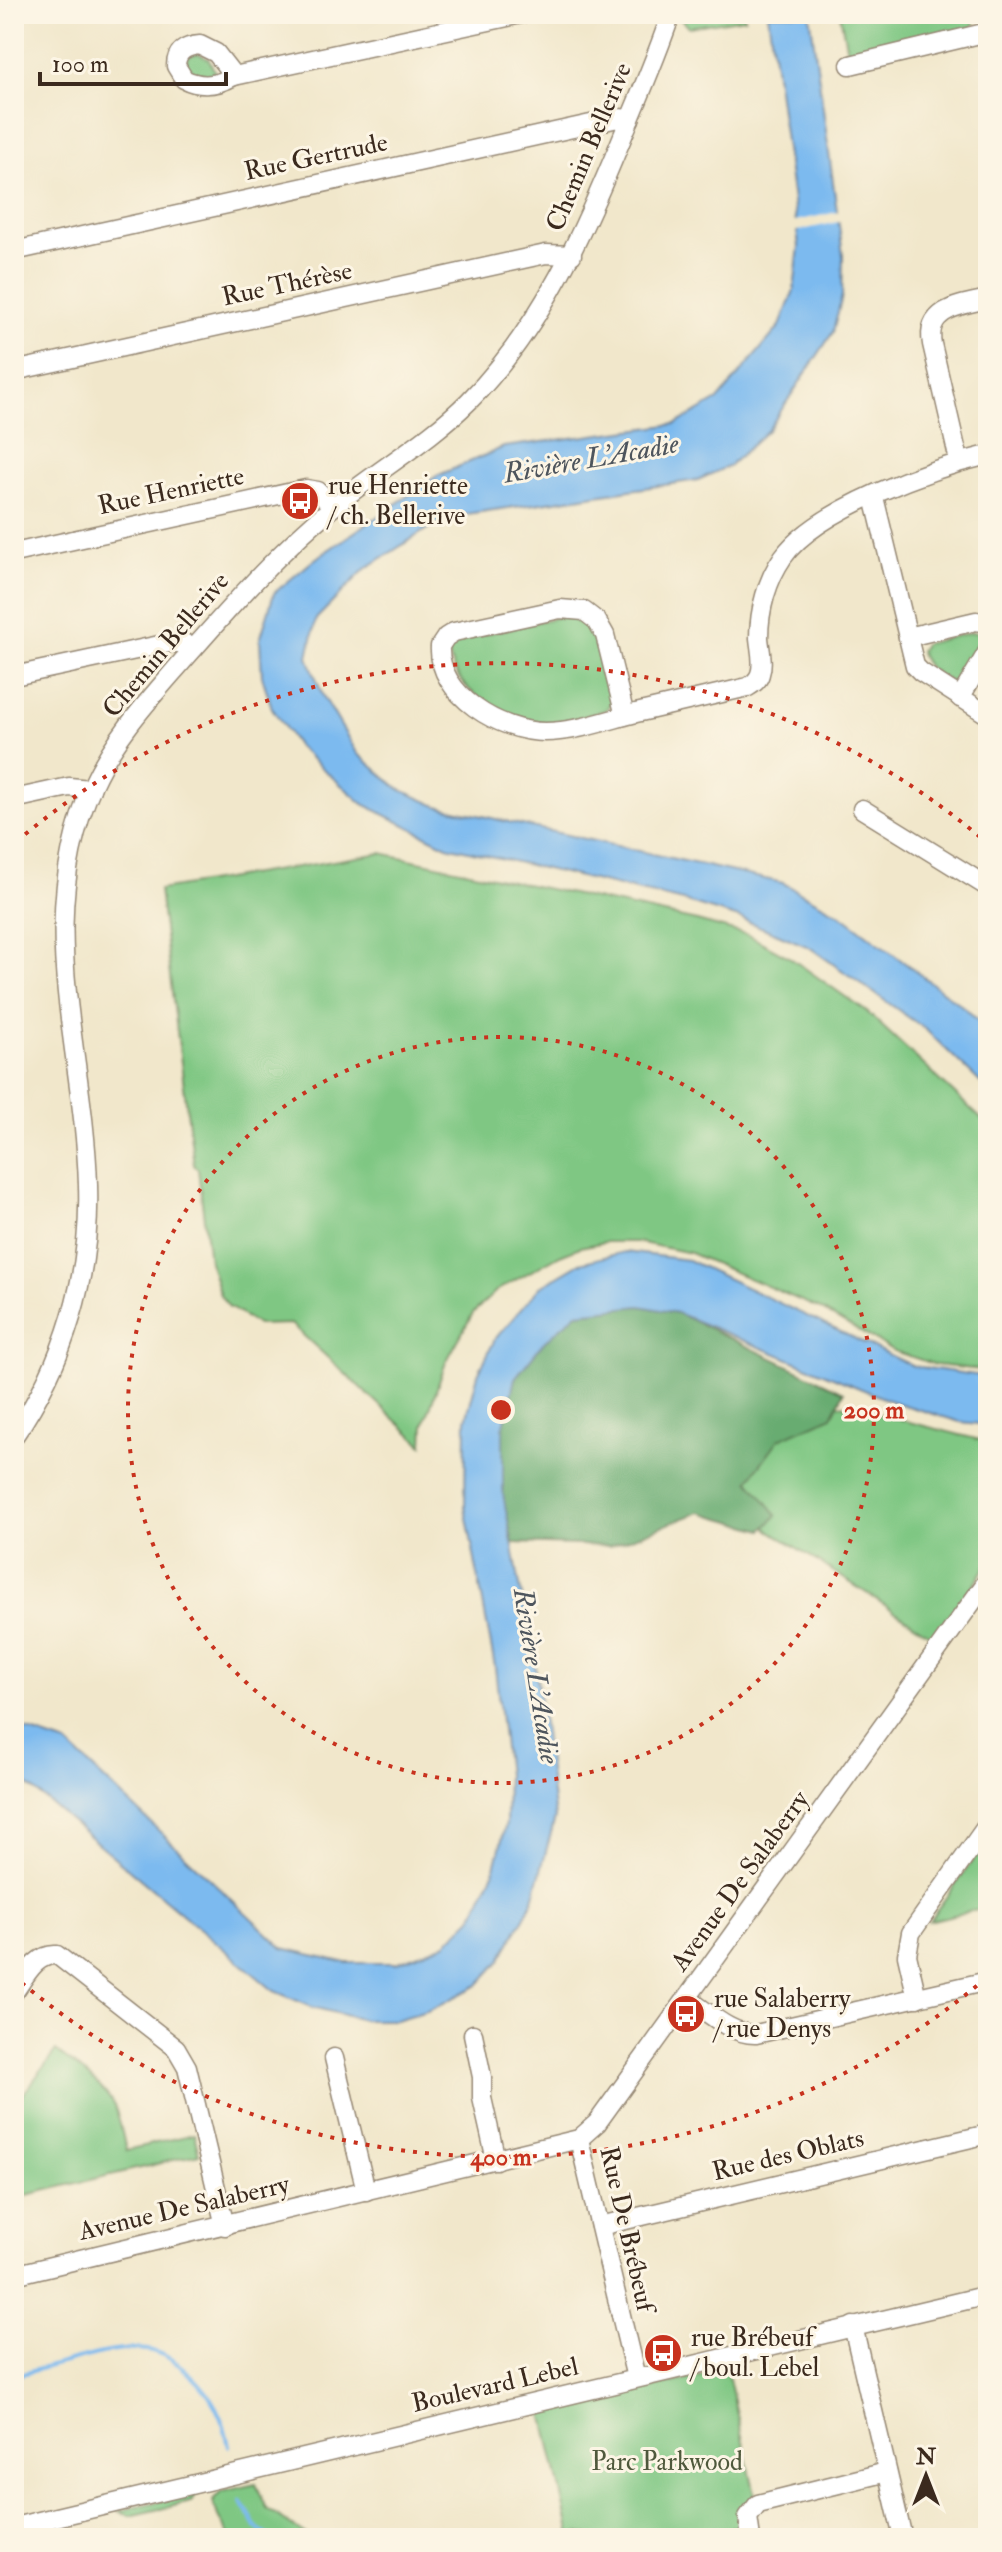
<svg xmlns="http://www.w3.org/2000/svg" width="1002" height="2552" viewBox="0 0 1002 2552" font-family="'IM FELL Double Pica',serif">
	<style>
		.green { fill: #7fc783; stroke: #5d7850; stroke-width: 2 }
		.forest { fill: #67ac71; stroke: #516b48; stroke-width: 2 }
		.water { fill: #7cbaef; stroke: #5c7286; stroke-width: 2 }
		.pier { fill: #f1e7cb }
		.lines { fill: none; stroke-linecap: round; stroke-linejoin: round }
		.stream { stroke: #7cbaef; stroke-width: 4 }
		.minor-casing { stroke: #968874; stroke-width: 21 }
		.minor { stroke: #fff; stroke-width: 18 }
		.ring { fill: none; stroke: #c8321e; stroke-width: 4; stroke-dasharray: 4 8 }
		.labels { text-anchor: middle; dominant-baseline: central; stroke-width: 6; stroke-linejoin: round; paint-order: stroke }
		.street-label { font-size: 26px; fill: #3b2a1e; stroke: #fcf5e5 }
		.poi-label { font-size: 26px; fill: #3b2a1e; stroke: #fcf5e5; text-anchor: start }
		.park-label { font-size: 26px; fill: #4f593c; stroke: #fcf5e5 }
		.water-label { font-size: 28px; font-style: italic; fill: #4e555d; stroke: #fcf5e5 }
		.centre { fill: #c8321e; stroke: #fcf5e5; stroke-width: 4 }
		.ring-label { font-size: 24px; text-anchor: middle; font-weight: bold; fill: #c8321e; stroke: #fcf5e5; stroke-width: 6; stroke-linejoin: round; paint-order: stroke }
	</style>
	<rect width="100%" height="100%" fill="#fcf5e5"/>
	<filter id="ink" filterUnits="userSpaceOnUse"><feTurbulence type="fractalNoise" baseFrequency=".0125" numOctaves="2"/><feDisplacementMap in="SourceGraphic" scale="16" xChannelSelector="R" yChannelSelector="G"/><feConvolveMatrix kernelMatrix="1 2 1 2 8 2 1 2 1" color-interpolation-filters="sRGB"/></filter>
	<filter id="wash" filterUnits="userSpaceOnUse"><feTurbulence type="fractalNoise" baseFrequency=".006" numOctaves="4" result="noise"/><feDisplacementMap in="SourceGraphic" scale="32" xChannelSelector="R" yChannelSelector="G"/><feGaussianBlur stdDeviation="1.8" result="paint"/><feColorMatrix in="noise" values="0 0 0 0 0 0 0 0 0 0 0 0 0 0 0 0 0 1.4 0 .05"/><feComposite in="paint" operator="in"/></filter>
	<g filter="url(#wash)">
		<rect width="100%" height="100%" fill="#f1e7cb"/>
		<g class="green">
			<polygon points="679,14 744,14 745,18 689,27 678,17"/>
			<polygon points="840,14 976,14 973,28 848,57"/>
			<polygon points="198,53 209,59 216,75 197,78 184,69 188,56"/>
			<path d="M562,616C571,618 580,618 586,623C603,636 608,680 612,701L606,710C587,715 565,723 545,723C508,722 448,689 449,648L455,641Z"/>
			<path d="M972,632L984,634L985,642L959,681L951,682C937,674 923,668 920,651L924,644Z"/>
			<polygon points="381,853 697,921 748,935 789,957 867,1012 988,1125 988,1368 982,1370 936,1365 894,1351 818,1308 690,1253 637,1242 605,1242 580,1247 560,1255 496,1291 473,1313 446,1362 424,1425 423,1445 291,1324 258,1325 229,1307 220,1295 209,1261 198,1169 194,1165 159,890"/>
			<polygon points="795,1393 988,1442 988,1564 937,1639 725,1501"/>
			<polygon points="988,1839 988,1907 929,1921"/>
			<path d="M56,2051C76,2067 109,2087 117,2113C121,2125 123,2138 126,2150L194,2134L199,2154L14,2198V2106Z"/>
			<polygon points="727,2370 755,2494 741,2509 739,2526 683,2538 596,2538 579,2533 571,2535 543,2413"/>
			<polygon points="256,2484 267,2509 310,2538 231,2538 219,2519 213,2501 221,2492"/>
			<polygon points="197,2492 191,2502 130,2516 119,2511"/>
		</g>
		<polygon class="forest" points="640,1306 677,1313 844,1392 832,1416 779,1439 749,1480 777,1515 763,1530 700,1512 610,1546 513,1543 501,1488 503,1429 515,1378 544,1342 577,1313"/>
		<g class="water">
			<polygon points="768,14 810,14 843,255 842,296 833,332 768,430 729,466 698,480 446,517 365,569 316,619 308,657 322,694 357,753 399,789 437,806 783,883 840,914 966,1009 988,1030 988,1090 925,1029 809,947 739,918 683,901 447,846 363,804 298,747 272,708 262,676 260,640 274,593 315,559 437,476 504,447 676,424 718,400 780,326 794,290 799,246"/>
			<polygon points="625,1252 688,1260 913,1366 982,1376 988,1374 988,1425 960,1422 891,1401 677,1313 640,1306 577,1313 544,1342 515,1378 503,1429 503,1494 537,1677 555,1818 532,1903 500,1961 478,1985 430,2010 396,2020 363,2020 312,2007 274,1991 28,1785 14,1783 14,1726 67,1744 283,1948 347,1963 396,1963 445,1944 472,1918 494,1872 506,1823 507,1775 495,1667 465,1507 466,1420 478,1374 495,1339 541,1286 580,1263"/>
		</g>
		<polygon class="pier" points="842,211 843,221 793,232 791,222"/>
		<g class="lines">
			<g class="stream">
				<path d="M14,2376C48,2368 120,2342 152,2351C167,2355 182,2366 193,2377C212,2395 224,2420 229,2446"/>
				<polyline points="241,2501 256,2527 271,2538"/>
			</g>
		</g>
	</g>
	<g filter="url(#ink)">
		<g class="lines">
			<defs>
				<g id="minor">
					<path d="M200,45L216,53L234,76C218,85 202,88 184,79L176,66C176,51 186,46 200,45Z"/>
					<polyline points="850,65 988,32"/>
					<polyline points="234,76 521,14"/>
					<polyline points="14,251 618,118 630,119"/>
					<polyline points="14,371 546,254 572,255"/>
					<path d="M959,461L932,344C925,308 962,305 988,299"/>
					<polyline points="874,497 915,666 921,672 988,715"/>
					<polyline points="14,553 306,489 318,491 333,507"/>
					<polyline points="908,637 976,621 988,623"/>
					<polyline points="14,676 169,643 184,643 194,648"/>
					<polyline points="960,698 988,651"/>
					<path d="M625,716L605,635L597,621L584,611L560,609L454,632L446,637L440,646C437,695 501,732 545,732C575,732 608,720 636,713L748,687C753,684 758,681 760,674C764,663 760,649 759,638C759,610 767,580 783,557C817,509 932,468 988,455"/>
					<polyline points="14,799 69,787 91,789"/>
					<polyline points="862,809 988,887"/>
					<path d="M14,1436C65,1362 91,1275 88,1185C84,1046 32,920 93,784C114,738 148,701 181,663C232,605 283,546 344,498C386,465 431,439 469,401C542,327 583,233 622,138C639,97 657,56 671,14"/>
					<path d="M14,1992C25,1977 36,1953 57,1955L176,2048L187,2067L225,2226"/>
					<polyline points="917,1998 907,1955 911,1933 988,1824"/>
					<path d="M688,1999C708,2012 731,2035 756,2034L988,1981"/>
					<polyline points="473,2034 482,2077 482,2098 496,2160"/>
					<polyline points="334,2058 366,2191"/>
					<polyline points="579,2139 636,2378"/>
					<polyline points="600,2226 988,2134"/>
					<polyline points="14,2275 579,2139 597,2123 988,1580"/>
					<polyline points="853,2326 903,2538"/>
					<polyline points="14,2527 988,2295"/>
					<polyline points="751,2538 748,2517 758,2504 887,2472"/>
				</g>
			</defs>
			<use href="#minor" class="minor-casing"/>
			<use href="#minor" class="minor"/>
		</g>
	</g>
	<g class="ring">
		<circle cx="501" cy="1410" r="373"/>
		<path d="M986 1978A747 747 0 0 1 16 1978M16 842A747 747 0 0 1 986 842"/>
	</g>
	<defs>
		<symbol id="bus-disc" viewBox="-11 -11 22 22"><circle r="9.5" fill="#c8321e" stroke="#fcf5e5"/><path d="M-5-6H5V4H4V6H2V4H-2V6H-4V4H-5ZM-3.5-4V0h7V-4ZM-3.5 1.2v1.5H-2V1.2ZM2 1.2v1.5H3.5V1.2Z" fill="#fff"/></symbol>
	</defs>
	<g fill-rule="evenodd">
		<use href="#bus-disc" x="278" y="479" width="44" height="44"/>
		<use href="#bus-disc" x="664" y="1992" width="44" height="44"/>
		<use href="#bus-disc" x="641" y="2331" width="44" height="44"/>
	</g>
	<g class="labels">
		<g class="street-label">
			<text transform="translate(589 147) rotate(-67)">Chemin Bellerive</text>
			<text transform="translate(316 157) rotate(-12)">Rue Gertrude</text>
			<text transform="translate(287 284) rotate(-12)">Rue Thérèse</text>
			<text transform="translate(171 491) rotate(-12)">Rue Henriette</text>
			<text transform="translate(166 645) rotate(-50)">Chemin Bellerive</text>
			<text transform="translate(740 1881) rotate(-54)">Avenue De Salaberry</text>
			<text transform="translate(788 2155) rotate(-13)">Rue des Oblats</text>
			<text transform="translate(184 2208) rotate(-13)">Avenue De Salaberry</text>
			<text transform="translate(627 2229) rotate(77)">Rue De Brébeuf</text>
			<text transform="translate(495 2385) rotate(-13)">Boulevard Lebel</text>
		</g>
		<g class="poi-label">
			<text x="328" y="486">rue Henriette<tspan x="328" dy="30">/ ch. Bellerive</tspan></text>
			<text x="714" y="1999">rue Salaberry<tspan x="714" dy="30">/ rue Denys</tspan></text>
			<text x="691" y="2338">rue Brébeuf<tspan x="691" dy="30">/ boul. Lebel</tspan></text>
		</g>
		<g class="park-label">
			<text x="667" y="2462">Parc Parkwood</text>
		</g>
		<g class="water-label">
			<text transform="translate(591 459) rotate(-10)">Rivière L'Acadie</text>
			<text transform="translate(536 1676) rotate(81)">Rivière L'Acadie</text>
		</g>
	</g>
	<circle cx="501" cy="1410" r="12" class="centre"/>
	<g class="ring-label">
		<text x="874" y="1418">200 m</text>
		<text x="501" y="2165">400 m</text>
	</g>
	<rect width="1002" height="2552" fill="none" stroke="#fcf5e5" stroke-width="48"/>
	<g transform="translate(926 2476)" stroke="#fcf5e5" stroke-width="6" paint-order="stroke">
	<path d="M0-6L14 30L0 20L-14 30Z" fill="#3b2a1e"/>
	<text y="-12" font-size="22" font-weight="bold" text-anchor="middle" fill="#3b2a1e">N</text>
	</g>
	<path d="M40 72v12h186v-12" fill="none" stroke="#3b2a1e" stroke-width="4"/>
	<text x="52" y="72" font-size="24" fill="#3b2a1e" stroke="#fcf5e5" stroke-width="6" paint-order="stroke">100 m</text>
</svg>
